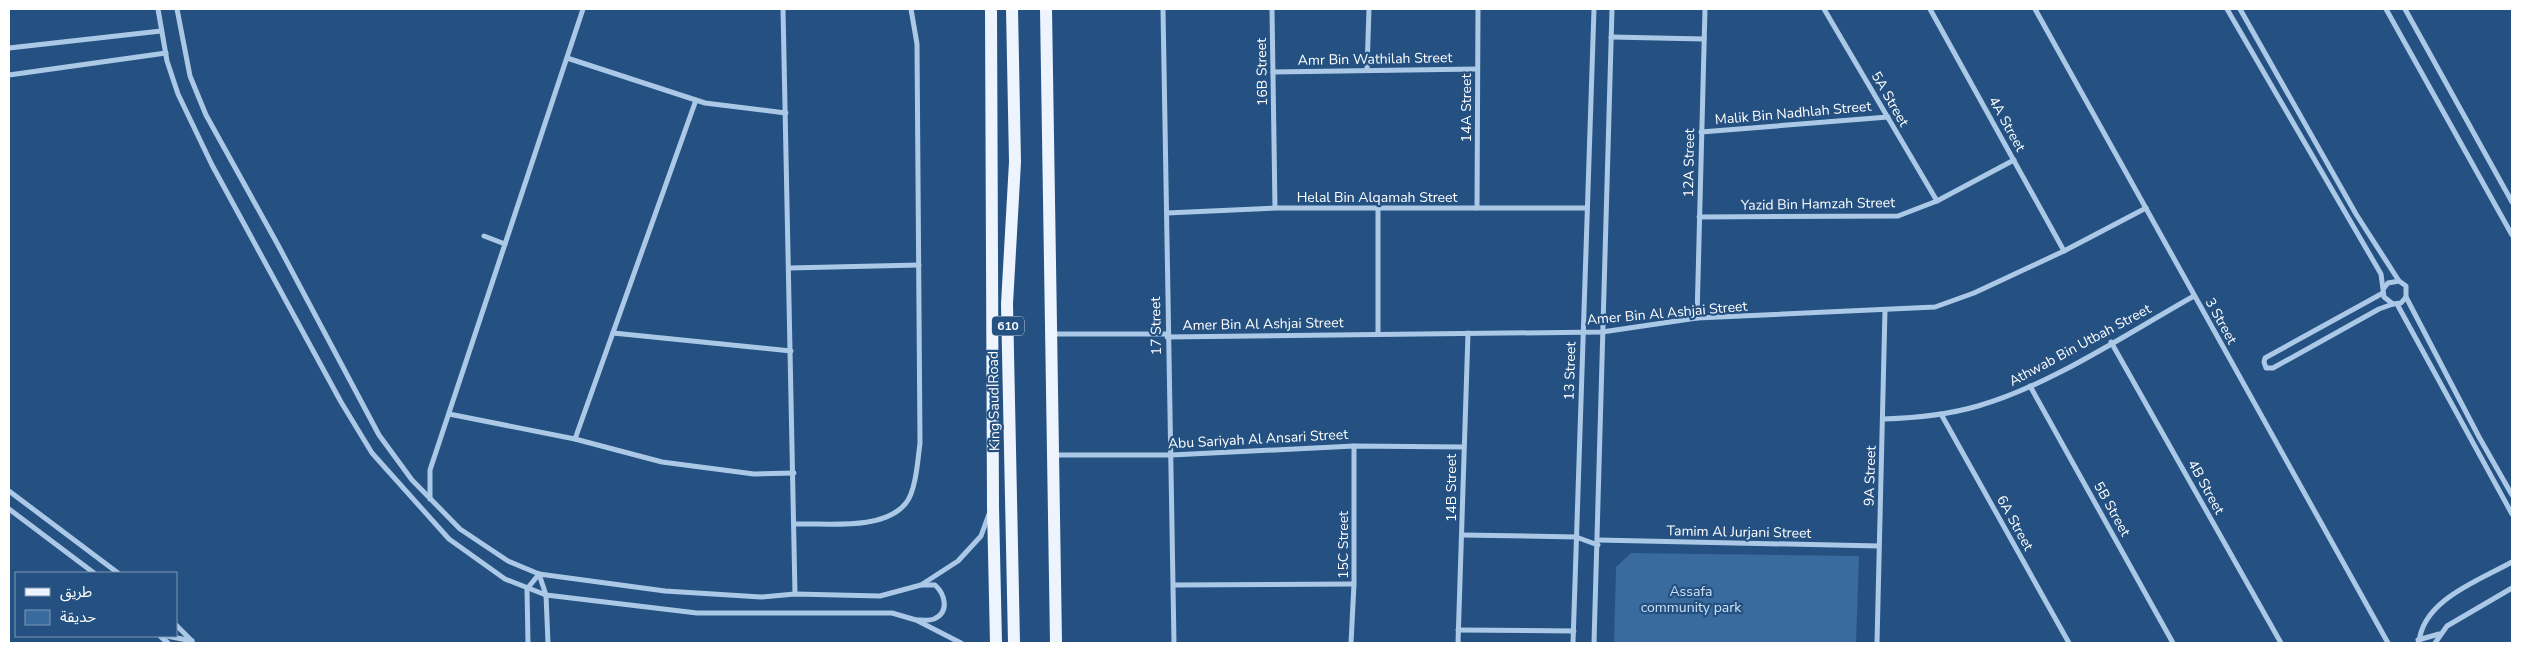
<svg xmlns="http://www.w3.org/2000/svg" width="2521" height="652" viewBox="0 0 2521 652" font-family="'Nunito Sans','Noto Sans Arabic',sans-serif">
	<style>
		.green { fill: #396b9e }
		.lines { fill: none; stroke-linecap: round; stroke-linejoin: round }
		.street { stroke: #abc9e7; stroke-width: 5 }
		.primary { stroke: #edf4fd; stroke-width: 12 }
		.labels { text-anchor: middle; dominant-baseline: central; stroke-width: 4.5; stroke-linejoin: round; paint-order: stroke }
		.shield { fill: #245181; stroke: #bdcbd9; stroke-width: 1 }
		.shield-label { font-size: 12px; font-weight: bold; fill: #fff }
		.street-label { font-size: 14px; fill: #fff; stroke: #245181 }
		.park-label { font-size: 14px; fill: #cfe2f5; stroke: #245181 }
	</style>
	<rect width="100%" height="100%" fill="#245181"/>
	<polygon class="green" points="1631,553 1859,556 1856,643 1614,643 1616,567"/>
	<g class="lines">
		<g class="street">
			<polyline points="158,9 167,61 178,94 212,165 341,402 372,453 449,539 505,579 546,595 697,613 892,613 916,620 961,643"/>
			<polyline points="177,9 190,76 206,115 278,245 379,435 412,480 460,529 508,561 539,574 665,591 761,597 795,594 880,596 921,585 958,561 981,536 989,514"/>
			<polyline points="783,9 795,594"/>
			<polyline points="1163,9 1174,643"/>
			<polyline points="1272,9 1275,208"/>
			<polyline points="1824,9 1937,201"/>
			<polyline points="1930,9 2064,251"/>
			<polyline points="2035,9 2388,643"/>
			<polyline points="2227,9 2381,274 2384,297 2393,304 2401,303 2406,297"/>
			<polyline points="2240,9 2356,214 2399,281 2406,286 2406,297 2479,437 2512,495"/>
			<polyline points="2386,9 2512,235"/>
			<polyline points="2405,9 2512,202"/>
			<polyline points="1611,37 1704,39"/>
			<polyline points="9,48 161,31"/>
			<polyline points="567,58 705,103 786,113"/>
			<polyline points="1367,70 1369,9"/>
			<polyline points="1273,72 1477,69"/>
			<polyline points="9,75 166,53"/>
			<polyline points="1701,132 1888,117"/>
			<polyline points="1477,208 1478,9"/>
			<polyline points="1167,213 1275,208 1587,208"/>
			<polyline points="1699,217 1898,216 1937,201 2014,160"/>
			<polyline points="484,236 505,244"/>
			<polyline points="789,268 919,265"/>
			<polyline points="2384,288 2388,283 2399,281"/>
			<polyline points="2383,293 2265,358 2264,362 2266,368 2273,368 2379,309 2393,304"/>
			<polyline points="2397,304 2512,514"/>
			<polyline points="1697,318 1705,9"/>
			<polyline points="613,333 791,351"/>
			<polyline points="1378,333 1378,208"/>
			<polyline points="1053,334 1167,334"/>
			<polyline points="1167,337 1602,332 1697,318 1935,307 1974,293 2064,251 2146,208"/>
			<polyline points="2111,342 2281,643"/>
			<polyline points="2030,386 2173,643"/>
			<polyline points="449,414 575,439 662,462 754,474 794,473"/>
			<polyline points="1941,414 2069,643"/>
			<path d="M1884,419C1915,418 1947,415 1978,406C2051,385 2128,333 2194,296"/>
			<polyline points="575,439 696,100"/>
			<polyline points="1054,455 1171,455 1354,446 1463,447"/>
			<polyline points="9,491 118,573"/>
			<polyline points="430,499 430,470 583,9"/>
			<polyline points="9,509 94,573"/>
			<path d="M796,524C827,523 884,531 906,503C916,491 918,458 920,443L917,44L911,9"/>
			<polyline points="1462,535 1576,537 1598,545"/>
			<polyline points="1598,540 1879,546"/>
			<polyline points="539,574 546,595 548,643"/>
			<polyline points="1174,585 1354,584"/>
			<path d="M917,620C922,620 929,621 934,619C950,612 945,594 935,585H922"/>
			<polyline points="176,625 192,641"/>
			<polyline points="1458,630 1574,631"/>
			<polyline points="160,636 168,643"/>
			<polyline points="167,636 192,641"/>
			<polyline points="2418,640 2439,634"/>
			<polyline points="528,643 527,589 539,574"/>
			<polyline points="1351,643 1354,584 1354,446"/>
			<polyline points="1458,643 1468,333"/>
			<polyline points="1573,643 1594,9"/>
			<polyline points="1594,643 1612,9"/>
			<polyline points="1877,643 1885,310"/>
			<path d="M2419,643C2422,600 2480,580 2512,562"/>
			<polyline points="2435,643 2447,626 2512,588"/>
		</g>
		<g class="primary">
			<polyline points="991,9 993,507 996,643"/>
			<polyline points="1012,9 1015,162 1007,304 1014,643"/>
			<polyline points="1046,9 1056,643"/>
		</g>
	</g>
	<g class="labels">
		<rect class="shield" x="992" y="316.5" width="32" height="19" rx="4"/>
		<g class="shield-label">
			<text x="1008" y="326">610</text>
		</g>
		<g class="street-label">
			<text transform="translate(1375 59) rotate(-1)">Amr Bin Wathilah Street</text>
			<text transform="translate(1262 72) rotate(-91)">16B Street</text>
			<text transform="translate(1890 99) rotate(60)">5A Street</text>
			<text transform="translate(1466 108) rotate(-90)">14A Street</text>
			<text transform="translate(1793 113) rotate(-5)">Malik Bin Nadhlah Street</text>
			<text transform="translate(2007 124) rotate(61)">4A Street</text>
			<text transform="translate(1689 163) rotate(-89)">12A Street</text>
			<text x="1377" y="197">Helal Bin Alqamah Street</text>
			<text transform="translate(1818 204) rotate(-1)">Yazid Bin Hamzah Street</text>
			<text transform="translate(1667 313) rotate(-5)">Amer Bin Al Ashjai Street</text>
			<text transform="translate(2221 321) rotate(61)">3 Street</text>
			<text transform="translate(1263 324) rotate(-1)">Amer Bin Al Ashjai Street</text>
			<text transform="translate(1156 326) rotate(-91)">17 Street</text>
			<text transform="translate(2080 345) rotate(-28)">Athwab Bin Utbah Street</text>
			<text transform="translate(1570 371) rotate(-88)">13 Street</text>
			<text transform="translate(994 401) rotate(-91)">King Saud Road</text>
			<text transform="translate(1258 439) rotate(-3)">Abu Sariyah Al Ansari Street</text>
			<text transform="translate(1870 476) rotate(-88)">9A Street</text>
			<text transform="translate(2206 487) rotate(61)">4B Street</text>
			<text transform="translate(1451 488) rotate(-90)">14B Street</text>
			<text transform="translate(2112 509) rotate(61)">5B Street</text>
			<text transform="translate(2015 523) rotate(61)">6A Street</text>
			<text transform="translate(1739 532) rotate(1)">Tamim Al Jurjani Street</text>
			<text transform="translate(1343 545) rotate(-90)">15C Street</text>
		</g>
		<g class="park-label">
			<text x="1691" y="591">Assafa<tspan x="1691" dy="16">community park</tspan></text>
		</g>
	</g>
	<rect width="2521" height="652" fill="none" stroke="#ffffff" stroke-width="20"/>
	<rect x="15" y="572" width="162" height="65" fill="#245181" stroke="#7c97b3"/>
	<rect x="25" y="588" width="25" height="8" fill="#edf4fd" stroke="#7c97b3"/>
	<text x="60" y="597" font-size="15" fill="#ffffff">طريق</text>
	<rect x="25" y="610" width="25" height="15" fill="#396b9e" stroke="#7c97b3"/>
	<text x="60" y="622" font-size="15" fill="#ffffff">حديقة</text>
</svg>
